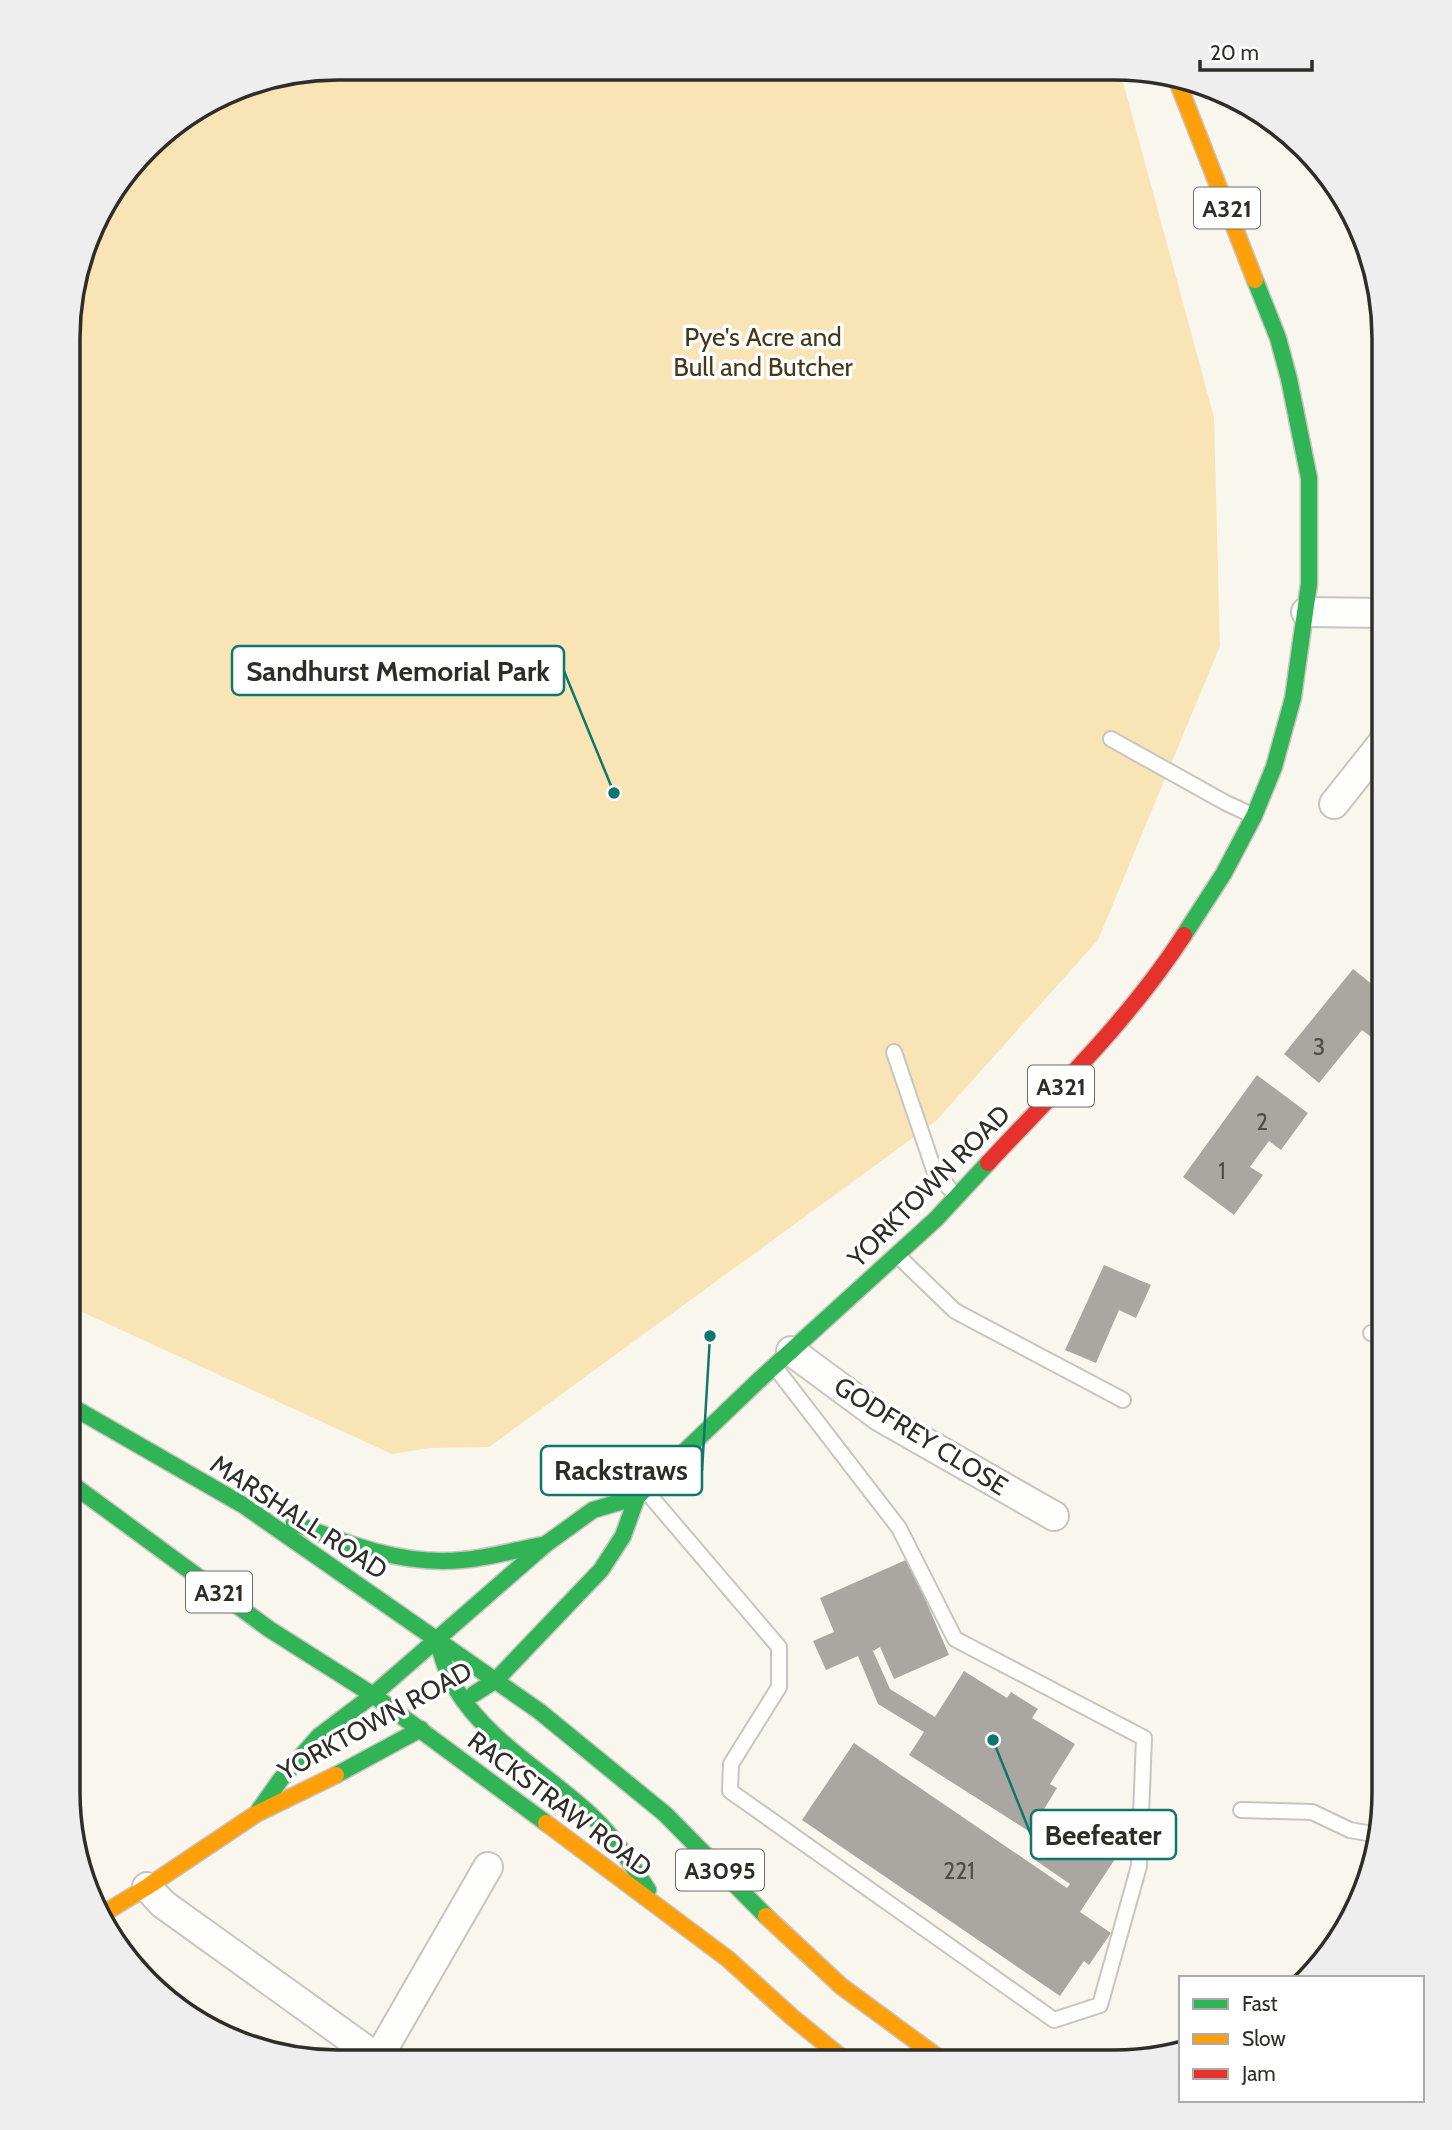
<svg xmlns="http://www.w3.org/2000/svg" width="1452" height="2130" viewBox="0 0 1452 2130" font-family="Cabin,sans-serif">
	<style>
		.green { fill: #f9e4b6 }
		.building { fill: #aaa7a2 }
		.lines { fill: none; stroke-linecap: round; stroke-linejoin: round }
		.lane-casing { stroke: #c8c5bf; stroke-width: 18 }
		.street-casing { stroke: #c8c5bf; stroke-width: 32 }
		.fast-casing { stroke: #c8c5bf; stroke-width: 19 }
		.slow-casing { stroke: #c8c5bf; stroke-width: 19 }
		.jam-casing { stroke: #c8c5bf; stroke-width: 19 }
		.lane { stroke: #fefefc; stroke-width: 14 }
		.street { stroke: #fefefc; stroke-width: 28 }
		.fast { stroke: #30b455; stroke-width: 16 }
		.slow { stroke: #ff9f0a; stroke-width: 16 }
		.jam { stroke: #e5322d; stroke-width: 16 }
		.labels { text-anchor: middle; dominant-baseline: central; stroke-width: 7; stroke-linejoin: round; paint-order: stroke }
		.number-label { font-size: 23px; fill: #4e4c46 }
		.shield { fill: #fff; stroke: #6d6c68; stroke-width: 2 }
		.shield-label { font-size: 24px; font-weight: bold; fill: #2f2d28 }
		.park-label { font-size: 26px; fill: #463716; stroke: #fff }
		.street-label { font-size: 26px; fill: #2f2d28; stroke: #fff }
		.rim { fill: none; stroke: #2f2d28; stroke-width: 3.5 }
		.leader { fill: none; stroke: #0f766e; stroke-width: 2.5 }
		.callout-dot { fill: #0f766e; stroke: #fff; stroke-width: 2.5 }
		.callout { fill: #fff; stroke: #0f766e; stroke-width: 2.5 }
		.callout-label { font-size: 28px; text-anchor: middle; font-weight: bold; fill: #2f2d28 }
	</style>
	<rect width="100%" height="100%" fill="#f9f6ee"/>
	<polygon class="green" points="339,68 1120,71 1214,417 1220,646 1098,940 936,1121 489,1447 429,1448 392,1454 69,1306 71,303 104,204 161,135 251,83"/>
	<g class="building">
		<polygon points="1353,969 1383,993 1383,1029 1375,1040 1362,1030 1319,1083 1284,1054"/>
		<polygon points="1257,1075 1308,1113 1281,1150 1269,1141 1255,1160 1250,1167 1263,1175 1234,1215 1183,1177"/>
		<polygon points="1104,1265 1151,1285 1136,1318 1119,1310 1096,1363 1065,1350"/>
		<polygon points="908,1559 949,1655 894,1679 880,1647 873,1651 890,1689 935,1717 964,1671 1007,1698 1011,1692 1038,1709 1032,1718 1075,1744 1050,1784 1057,1788 1030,1832 909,1755 924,1732 878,1704 858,1656 826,1670 813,1641 834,1632 820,1598"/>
		<polygon points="854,1743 1067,1888 1070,1884 1032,1858 1062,1814 1119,1853 1080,1912 1111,1933 1089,1965 1084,1961 1060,1996 802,1820"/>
	</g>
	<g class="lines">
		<defs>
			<g id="lane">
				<polyline points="1111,739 1226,803 1254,816"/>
				<polyline points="894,1052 934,1170 956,1196"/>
				<polyline points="898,1256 955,1311 1123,1400"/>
				<polyline points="1371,1333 1383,1339"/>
				<polyline points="646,1491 779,1647 779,1687 731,1764 730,1791 1054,2020 1100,2005 1139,1866 1144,1738 955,1639 899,1528 775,1367"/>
				<polyline points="1241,1810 1312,1812 1350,1830 1378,1835"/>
			</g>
			<g id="street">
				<polyline points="1306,612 1384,613"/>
				<polyline points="1334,804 1384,741"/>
				<polyline points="791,1351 879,1416 1054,1516"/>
				<polyline points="147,1887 163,1904 380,2060"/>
				<polyline points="378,2058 488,1867"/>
			</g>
			<g id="fast">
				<polyline points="1184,935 1224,873 1254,816 1274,767 1293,698 1309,584 1309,478 1289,379 1278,338 1255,280"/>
				<polyline points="69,1405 243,1505 539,1711 665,1814 766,1916"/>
				<polyline points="69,1482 269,1629 373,1695 546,1823"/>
				<path d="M294,1523C347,1544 404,1566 462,1560C489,1558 515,1550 542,1545"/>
				<path d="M437,1639C442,1656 446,1673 456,1689C488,1742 549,1775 593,1817C616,1839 631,1864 648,1890"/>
				<polyline points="474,1694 496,1680 601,1570 623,1536 637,1497"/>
				<polyline points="373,1695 546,1544 593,1510 637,1497 758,1381 936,1219 988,1163"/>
				<polyline points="336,1775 421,1729"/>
				<polyline points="259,1810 281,1779 319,1736 373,1695"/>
			</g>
			<g id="slow">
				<polyline points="1176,78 1255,280"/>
				<polyline points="546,1823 728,1959 792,2017 846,2061"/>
				<polyline points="101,1915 147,1887 256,1814 336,1775"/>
				<polyline points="766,1916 841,1986 943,2061"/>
			</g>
			<path id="jam" d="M988,1163C1056,1090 1130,1019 1184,935"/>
		</defs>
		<use href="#lane" class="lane-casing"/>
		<use href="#street" class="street-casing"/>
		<use href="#fast" class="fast-casing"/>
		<use href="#slow" class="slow-casing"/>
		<use href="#jam" class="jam-casing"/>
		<use href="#lane" class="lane"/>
		<use href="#street" class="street"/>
		<use href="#fast" class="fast"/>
		<use href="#slow" class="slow"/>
		<use href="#jam" class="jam"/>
	</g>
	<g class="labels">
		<g class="number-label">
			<text x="1319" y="1047">3</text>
			<text x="1262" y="1122">2</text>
			<text x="1222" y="1171">1</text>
			<text x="959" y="1871">221</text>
		</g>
		<g class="shield">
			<rect x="1194" y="187.5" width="66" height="41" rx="5"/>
			<rect x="1028" y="1065.5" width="66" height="41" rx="5"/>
			<rect x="186" y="1571.5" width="66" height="41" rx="5"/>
			<rect x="676" y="1849.5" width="88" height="41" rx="5"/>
		</g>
		<g class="shield-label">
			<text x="1227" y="208">A321</text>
			<text x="1061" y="1086">A321</text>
			<text x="219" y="1592">A321</text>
			<text x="720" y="1870">A3095</text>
		</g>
		<g class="park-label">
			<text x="763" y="337">Pye's Acre and<tspan x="763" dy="30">Bull and Butcher</tspan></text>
		</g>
		<g class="street-label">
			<text transform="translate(929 1186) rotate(-45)">YORKTOWN ROAD</text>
			<text transform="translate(921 1436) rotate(32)">GODFREY CLOSE</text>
			<text transform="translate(299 1517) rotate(33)">MARSHALL ROAD</text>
			<text transform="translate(375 1721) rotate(-29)">YORKTOWN ROAD</text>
			<text transform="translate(560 1804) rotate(37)">RACKSTRAW ROAD</text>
		</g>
	</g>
	<path d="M0 0H1452V2130H0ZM338 80H1114A258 258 0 0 1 1372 338V1792A258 258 0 0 1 1114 2050H338A258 258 0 0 1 80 1792V338A258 258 0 0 1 338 80Z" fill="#eee" fill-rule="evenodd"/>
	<path class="rim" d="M338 80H1114A258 258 0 0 1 1372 338V1792A258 258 0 0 1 1114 2050H338A258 258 0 0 1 80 1792V338A258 258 0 0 1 338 80Z"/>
	<path class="leader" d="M614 793L564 671M710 1336L702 1471M993 1740L1031 1835"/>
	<g class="callout-dot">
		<circle cx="614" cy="793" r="7"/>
		<circle cx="710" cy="1336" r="7"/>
		<circle cx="993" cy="1740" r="7"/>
	</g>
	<g class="callout">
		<rect x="232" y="646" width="332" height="49" rx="7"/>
		<rect x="541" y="1446" width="161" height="49" rx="7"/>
		<rect x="1031" y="1810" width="145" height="49" rx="7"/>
	</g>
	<g class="callout-label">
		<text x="398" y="681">Sandhurst Memorial Park</text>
		<text x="621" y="1480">Rackstraws</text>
		<text x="1103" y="1845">Beefeater</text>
	</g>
	<rect x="1179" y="1976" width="245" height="126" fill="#ffffff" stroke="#acaba9" stroke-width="2"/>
	<rect x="1193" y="1999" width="35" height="10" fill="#30b455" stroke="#acaba9" stroke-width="2"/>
	<text x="1242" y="2011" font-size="21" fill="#2f2d28">Fast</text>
	<rect x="1193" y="2034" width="35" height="10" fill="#ff9f0a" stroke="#acaba9" stroke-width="2"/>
	<text x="1242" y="2046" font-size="21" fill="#2f2d28">Slow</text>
	<rect x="1193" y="2069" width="35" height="10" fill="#e5322d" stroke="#acaba9" stroke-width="2"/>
	<text x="1242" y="2081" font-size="21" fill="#2f2d28">Jam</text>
	<path d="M1200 60v10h112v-10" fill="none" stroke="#2f2d28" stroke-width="3.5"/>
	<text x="1210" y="60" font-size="21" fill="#2f2d28" stroke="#ffffff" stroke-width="5" paint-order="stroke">20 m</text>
</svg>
